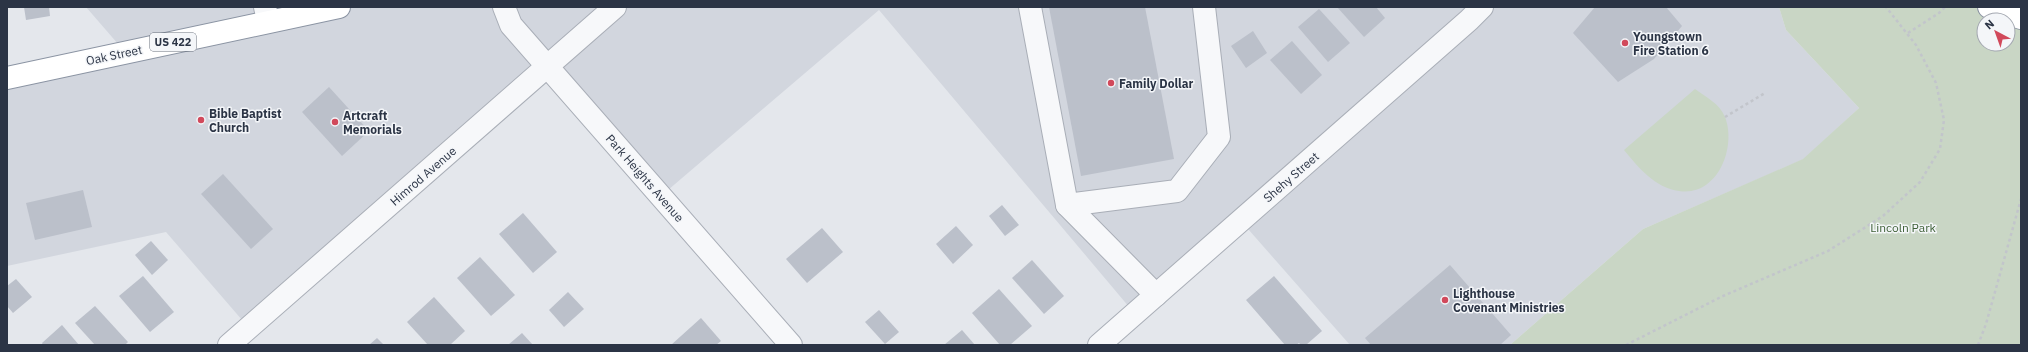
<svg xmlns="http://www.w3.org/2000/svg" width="2028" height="352" viewBox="0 0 2028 352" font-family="'IBM Plex Sans',sans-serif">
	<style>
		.built { fill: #d2d6de }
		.green { fill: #c9d6c5; fill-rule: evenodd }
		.building { fill: #bbc0ca }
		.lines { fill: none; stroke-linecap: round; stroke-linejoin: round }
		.minor-casing { stroke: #a9aeb7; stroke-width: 24 }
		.highway-casing { stroke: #8b94a3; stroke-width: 24 }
		.path { stroke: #c2c5cb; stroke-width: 2.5; stroke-dasharray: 3 3; stroke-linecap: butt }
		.minor { stroke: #f7f8fa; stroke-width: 22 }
		.highway { stroke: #fff; stroke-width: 22 }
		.poi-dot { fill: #d1495b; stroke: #f4f6f9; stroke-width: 1.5 }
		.labels { text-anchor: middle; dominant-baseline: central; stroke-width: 3; stroke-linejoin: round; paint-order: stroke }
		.shield { fill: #f4f6f9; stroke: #676e7b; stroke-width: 1 }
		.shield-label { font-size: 11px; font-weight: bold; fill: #2b3445 }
		.poi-label { font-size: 12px; font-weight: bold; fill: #2b3445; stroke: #f4f6f9; text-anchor: start }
		.street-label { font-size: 12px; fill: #2b3445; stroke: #f4f6f9 }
		.park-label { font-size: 12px; fill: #3f6138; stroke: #f4f6f9 }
	</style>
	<rect width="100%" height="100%" fill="#e4e7ec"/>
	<polygon class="built" points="86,7 265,7 268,21 339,7 1779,7 1786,30 1859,108 1804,159 1643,229 1510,345 1350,345 1241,221 1135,314 879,10 661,196 549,67 249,328 166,232 7,266 7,78 125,52"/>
	<g class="green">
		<path d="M1779,7H2021V345H1510L1643,229L1803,159L1859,108L1786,30ZM1984,20H2008V44H1984Z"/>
		<path d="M1695,89C1706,97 1720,104 1725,117C1737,148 1717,197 1679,191C1655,188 1638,167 1624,150Z"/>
	</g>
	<g class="building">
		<polygon points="24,7 49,7 50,16 26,20"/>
		<polygon points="1049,7 1145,7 1174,159 1081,176"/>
		<polygon points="1337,7 1376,7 1385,18 1364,37"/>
		<polygon points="1595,7 1666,7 1682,26 1654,59 1618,82 1573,33"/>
		<polygon points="1319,9 1350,43 1328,62 1298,27"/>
		<polygon points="1253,31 1267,53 1246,68 1231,46"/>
		<polygon points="1292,41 1322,75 1301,94 1270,60"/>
		<polygon points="329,87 369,131 342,156 302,112"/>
		<polygon points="223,174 273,229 251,249 201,194"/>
		<polygon points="83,190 92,227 35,240 26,203"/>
		<polygon points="1002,205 1019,225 1005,236 989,216"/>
		<polygon points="523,213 557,252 533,273 499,234"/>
		<polygon points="956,226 973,245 953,264 936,244"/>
		<polygon points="822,228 843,252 807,283 786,259"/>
		<polygon points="151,241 168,260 152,275 135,255"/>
		<polygon points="480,257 515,295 491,316 457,278"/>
		<polygon points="1032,260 1064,296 1044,314 1012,278"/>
		<polygon points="1450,265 1511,335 1500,345 1371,345 1365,338"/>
		<polygon points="143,276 174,312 150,332 119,296"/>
		<polygon points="1274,276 1322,331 1306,345 1301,345 1299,343 1296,345 1285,345 1246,300"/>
		<polygon points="16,279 32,297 13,313 7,306 7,286"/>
		<polygon points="999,289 1032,326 1010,345 1000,345 972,313"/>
		<polygon points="568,292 584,309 564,327 549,310"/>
		<polygon points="434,297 465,331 450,345 428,345 407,322"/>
		<polygon points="95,306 128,342 125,345 95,345 75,323"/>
		<polygon points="879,310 899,332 885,344 865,322"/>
		<polygon points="701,318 721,341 716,345 671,345"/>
		<polygon points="62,325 79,345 43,345 42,343"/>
		<polygon points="962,330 975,345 944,345"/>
		<polygon points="522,333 533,345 508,345"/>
		<polygon points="377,338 384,345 369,345"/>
	</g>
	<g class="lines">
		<defs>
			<g id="minor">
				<polyline points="265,7 268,21"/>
				<polyline points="504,7 511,25 791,345"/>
				<polyline points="1030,7 1067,205 1156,295"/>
				<polyline points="1067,205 1177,191 1219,137 1204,7"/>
				<polyline points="229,345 615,7"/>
				<polyline points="1099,345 1469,20 1482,7"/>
			</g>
			<g id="highway">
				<polyline points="1989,7 2021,18"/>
				<polyline points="7,78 339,7"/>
			</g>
		</defs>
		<use href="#minor" class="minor-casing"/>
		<use href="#highway" class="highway-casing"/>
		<g class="path">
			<polyline points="1908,33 1939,13 1945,7"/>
			<polyline points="1725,117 1765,93"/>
			<polyline points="1626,345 1723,296 1828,251 1883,216 1920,182 1940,149 1944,120 1936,83 1916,45 1886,7"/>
			<polyline points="1978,345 1986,324 2021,199"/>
		</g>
		<use href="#minor" class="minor"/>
		<use href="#highway" class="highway"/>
	</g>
	<g class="poi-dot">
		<circle cx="1625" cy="43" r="4"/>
		<circle cx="1111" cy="83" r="4"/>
		<circle cx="201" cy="120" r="4"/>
		<circle cx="335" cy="122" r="4"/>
		<circle cx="1445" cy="300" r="4"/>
	</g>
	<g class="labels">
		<rect class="shield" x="150" y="33" width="46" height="18" rx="3"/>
		<g class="shield-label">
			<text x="173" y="42">US 422</text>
		</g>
		<g class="poi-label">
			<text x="1633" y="36">Youngstown<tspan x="1633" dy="14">Fire Station 6</tspan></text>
			<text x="1119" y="83">Family Dollar</text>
			<text x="209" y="113">Bible Baptist<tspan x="209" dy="14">Church</tspan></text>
			<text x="343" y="115">Artcraft<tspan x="343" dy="14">Memorials</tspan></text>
			<text x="1453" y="293">Lighthouse<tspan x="1453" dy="14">Covenant Ministries</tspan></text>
		</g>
		<g class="street-label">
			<text transform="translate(114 55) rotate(-12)">Oak Street</text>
			<text transform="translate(423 176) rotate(-41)">Himrod Avenue</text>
			<text transform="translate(1291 177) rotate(-41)">Shehy Street</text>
			<text transform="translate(645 178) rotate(49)">Park Heights Avenue</text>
		</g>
		<g class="park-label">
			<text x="1903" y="227">Lincoln Park</text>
		</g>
	</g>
	<rect width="2028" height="352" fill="none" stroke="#2b3445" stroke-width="16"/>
	<g transform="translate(1996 32) rotate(319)"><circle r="19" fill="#f4f6f9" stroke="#a4a8b1"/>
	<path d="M0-3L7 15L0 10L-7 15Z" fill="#d1495b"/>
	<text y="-6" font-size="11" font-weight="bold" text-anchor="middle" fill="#2b3445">N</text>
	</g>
</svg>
